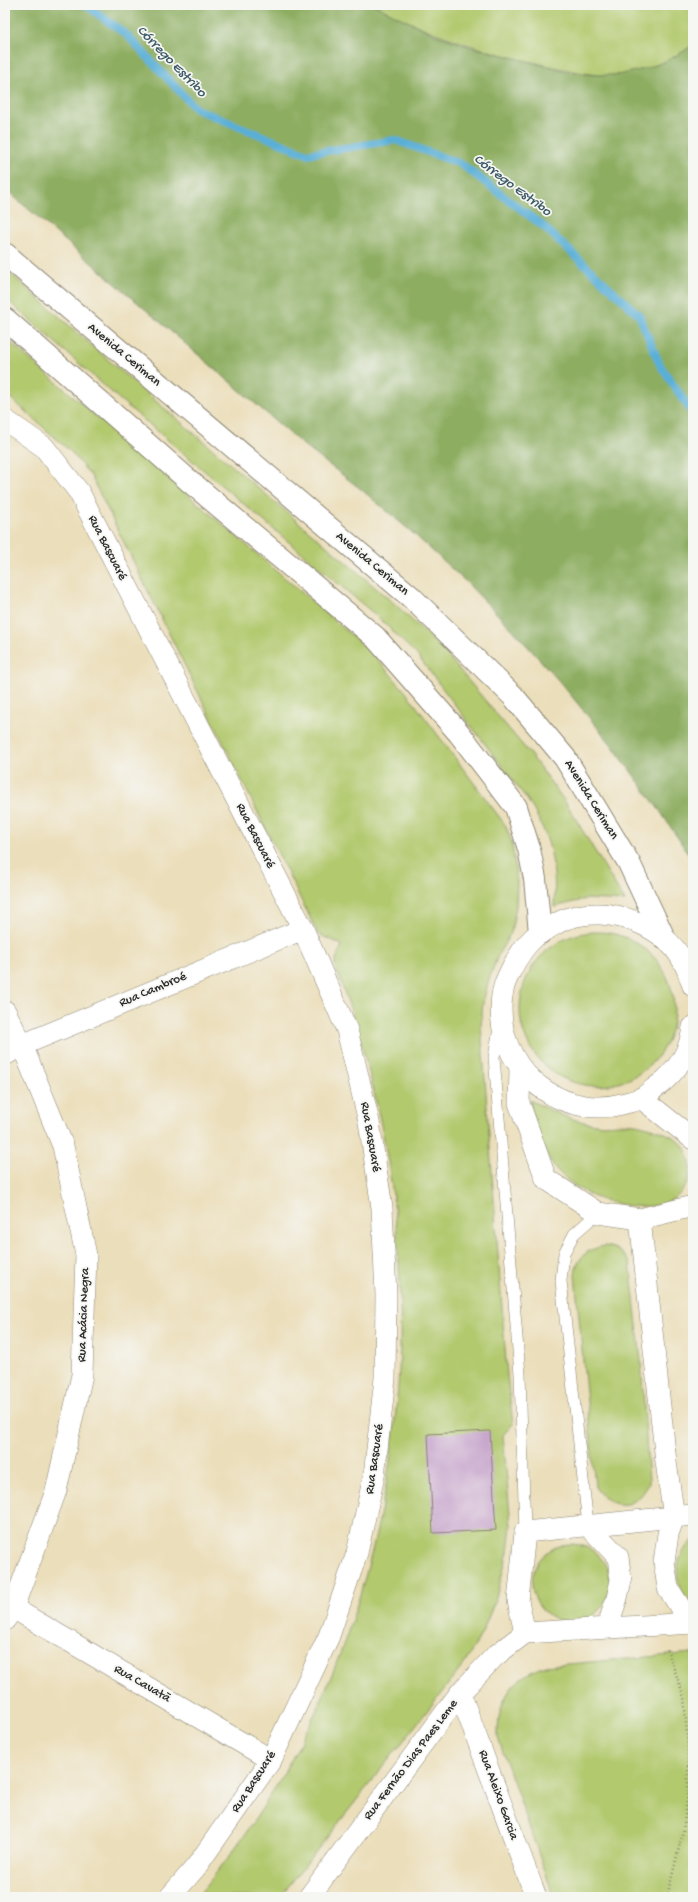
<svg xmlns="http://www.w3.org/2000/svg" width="698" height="1902" viewBox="0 0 698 1902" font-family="'Gochi Hand',sans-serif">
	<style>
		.green { fill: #b2c96e; stroke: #6e7a4c }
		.forest { fill: #8dad61; stroke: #5c6c46 }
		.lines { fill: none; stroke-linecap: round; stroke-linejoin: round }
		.stream { stroke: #5aafd7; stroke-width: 8 }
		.building { fill: #c5a1ca }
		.service-casing { stroke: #8b8472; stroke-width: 12 }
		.minor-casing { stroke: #8b8472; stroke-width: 22 }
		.tertiary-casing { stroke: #8b8472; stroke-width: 24 }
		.path { stroke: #8b8472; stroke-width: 2.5; stroke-dasharray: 1 3; stroke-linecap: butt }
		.service { stroke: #fff; stroke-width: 11 }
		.minor { stroke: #fff; stroke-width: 21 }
		.tertiary { stroke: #fff; stroke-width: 22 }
		.labels { text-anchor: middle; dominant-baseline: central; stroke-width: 3.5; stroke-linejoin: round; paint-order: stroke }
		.street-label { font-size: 13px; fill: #2b2b2b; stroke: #f6f6f2 }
		.water-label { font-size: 14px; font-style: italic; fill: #3b5967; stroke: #f6f6f2 }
	</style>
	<rect width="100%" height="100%" fill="#f6f6f2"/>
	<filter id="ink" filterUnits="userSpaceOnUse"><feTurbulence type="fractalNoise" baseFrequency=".025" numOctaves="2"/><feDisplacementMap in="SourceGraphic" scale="8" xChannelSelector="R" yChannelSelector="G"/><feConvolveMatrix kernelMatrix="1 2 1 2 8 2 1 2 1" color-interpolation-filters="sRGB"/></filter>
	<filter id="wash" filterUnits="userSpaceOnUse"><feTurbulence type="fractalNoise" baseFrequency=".012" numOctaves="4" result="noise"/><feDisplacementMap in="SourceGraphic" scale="16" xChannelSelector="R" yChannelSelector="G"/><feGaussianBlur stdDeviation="0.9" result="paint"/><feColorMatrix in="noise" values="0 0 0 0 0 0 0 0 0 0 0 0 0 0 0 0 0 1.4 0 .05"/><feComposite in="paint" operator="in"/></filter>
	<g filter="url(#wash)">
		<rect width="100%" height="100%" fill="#ebdeba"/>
		<g class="green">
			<path d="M374,5H693V45C671,61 644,72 617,75C592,77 570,70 545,65C485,52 429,34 374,5Z"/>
			<path d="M5,269L130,379L396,605L442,649L530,754L566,803L625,901L586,899L554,907C557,864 550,835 527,799L417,655L379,618L118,398L5,298Z"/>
			<path d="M5,338L370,651L405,691L506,826L512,844L517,882L516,907L511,932L498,955L489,979L483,1002L481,1026L507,1375L513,1424L503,1435L511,1526L508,1552L495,1601L482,1633L465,1663L280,1897H197C240,1845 278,1789 308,1728C394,1552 420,1343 386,1150C378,1108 369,1067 356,1027C352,1011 345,995 340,979C339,975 335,969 335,965C335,959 340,951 342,945L318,934L91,476L71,452L5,393Z"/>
			<circle cx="597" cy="1009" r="77"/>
			<path d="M530,1100C551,1111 571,1121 595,1124C609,1126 621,1123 635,1124C643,1125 668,1133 675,1138C684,1144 690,1155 690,1166C690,1219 620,1210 588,1194C577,1188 565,1179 557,1170C541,1150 533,1124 530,1100Z"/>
			<path d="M605,1246C617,1248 623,1252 630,1263L641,1361L649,1482C638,1510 612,1512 595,1487L575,1275C577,1257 587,1249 605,1246Z"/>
			<path d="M693,1540V1602C670,1587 674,1556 693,1540Z"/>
			<circle cx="571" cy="1583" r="39"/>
			<path d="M693,1653V1897H554L498,1738C497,1702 510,1678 545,1666Z"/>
		</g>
		<polygon class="forest" points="5,5 374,5 434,34 471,47 570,72 594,75 618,75 640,70 662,63 683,52 693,45 693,861 660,811 611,744 559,681 513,630 465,581 414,534 362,490 307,448 5,189"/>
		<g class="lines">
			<polyline class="stream" points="86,5 128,36 196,109 307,154 395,140 461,164 543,226 639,315 660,365 693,414"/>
		</g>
		<g id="blocks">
			<polygon class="building" points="490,1431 496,1530 433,1533 428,1434"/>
		</g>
	</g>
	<g filter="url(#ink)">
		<use href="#blocks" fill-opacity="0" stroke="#8b8472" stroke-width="1"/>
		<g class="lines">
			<defs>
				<g id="service">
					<polyline points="499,1028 494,1057 520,1374 525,1532"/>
					<polyline points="588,1525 561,1281 564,1253 574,1234 598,1213"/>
				</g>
				<g id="minor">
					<polyline points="5,420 44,447 79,492 303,929 347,1030 369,1122 382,1208 386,1295 385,1378 374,1476 357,1553 329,1636 271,1760 196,1867 170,1897"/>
					<path d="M693,986C690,977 687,968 683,961C663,924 608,905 569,918C561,920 553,926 545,930C527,939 516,959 508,976C500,992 500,1012 503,1029C514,1082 569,1118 622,1104C628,1102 636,1101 642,1098C648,1094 653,1089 659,1085C677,1071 690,1051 693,1027"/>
					<polyline points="5,1011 22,1045 63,1146 86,1255 82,1375 56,1491 13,1608 5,1620"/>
					<polyline points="5,1055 22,1045 303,929"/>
					<polyline points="520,1069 519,1103 546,1179 598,1213 640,1219 693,1206"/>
					<polyline points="641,1098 693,1139"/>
					<polyline points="640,1219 666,1462 674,1517 668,1534 664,1562 668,1588 690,1623"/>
					<polyline points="588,1525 618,1557 621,1580 617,1598 607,1628"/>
					<polyline points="13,1608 271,1760"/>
					<polyline points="525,1633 518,1601 525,1532 693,1515"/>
					<polyline points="525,1633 693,1623"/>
					<polyline points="460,1693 536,1897"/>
					<polyline points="309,1897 460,1693 495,1656 525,1633"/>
				</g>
				<g id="tertiary">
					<polyline points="5,254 411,597 513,696 565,758 629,863 664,938"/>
					<polyline points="5,319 187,479 375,637 459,733 516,807 529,849 535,879 540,933"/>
				</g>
			</defs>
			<use href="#service" class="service-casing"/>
			<use href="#minor" class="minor-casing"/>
			<use href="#tertiary" class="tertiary-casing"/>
			<g class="path">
				<polyline points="686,1810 693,1829"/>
				<polyline points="667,1897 683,1831 688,1793 688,1747 684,1697 667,1649"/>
			</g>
			<use href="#service" class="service"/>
			<use href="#minor" class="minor"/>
			<use href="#tertiary" class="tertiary"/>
		</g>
	</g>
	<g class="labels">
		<g class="street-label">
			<text transform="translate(124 355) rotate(40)">Avenida Ceriman</text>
			<text transform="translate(107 548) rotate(63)">Rua Bascuaré</text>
			<text transform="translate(372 564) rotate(40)">Avenida Ceriman</text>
			<text transform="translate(591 800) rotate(58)">Avenida Ceriman</text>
			<text transform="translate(255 836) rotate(63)">Rua Bascuaré</text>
			<text transform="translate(153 990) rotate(-23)">Rua Cambroé</text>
			<text transform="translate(370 1137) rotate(80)">Rua Bascuaré</text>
			<text transform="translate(84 1315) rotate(-88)">Rua Acácia Negra</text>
			<text transform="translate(375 1459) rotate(-82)">Rua Bascuaré</text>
			<text transform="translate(142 1684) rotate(30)">Rua Cavatã</text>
			<text transform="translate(411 1760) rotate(-53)">Rua Fernão Dias Paes Leme</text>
			<text transform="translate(254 1782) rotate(-57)">Rua Bascuaré</text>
			<text transform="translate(498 1795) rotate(70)">Rua Aleixo Garcia</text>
		</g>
		<g class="water-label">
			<text transform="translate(171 62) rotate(46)">Córrego Estribo</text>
			<text transform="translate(512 186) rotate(37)">Córrego Estribo</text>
		</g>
	</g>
	<rect width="698" height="1902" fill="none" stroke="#f6f6f2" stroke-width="20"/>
</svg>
